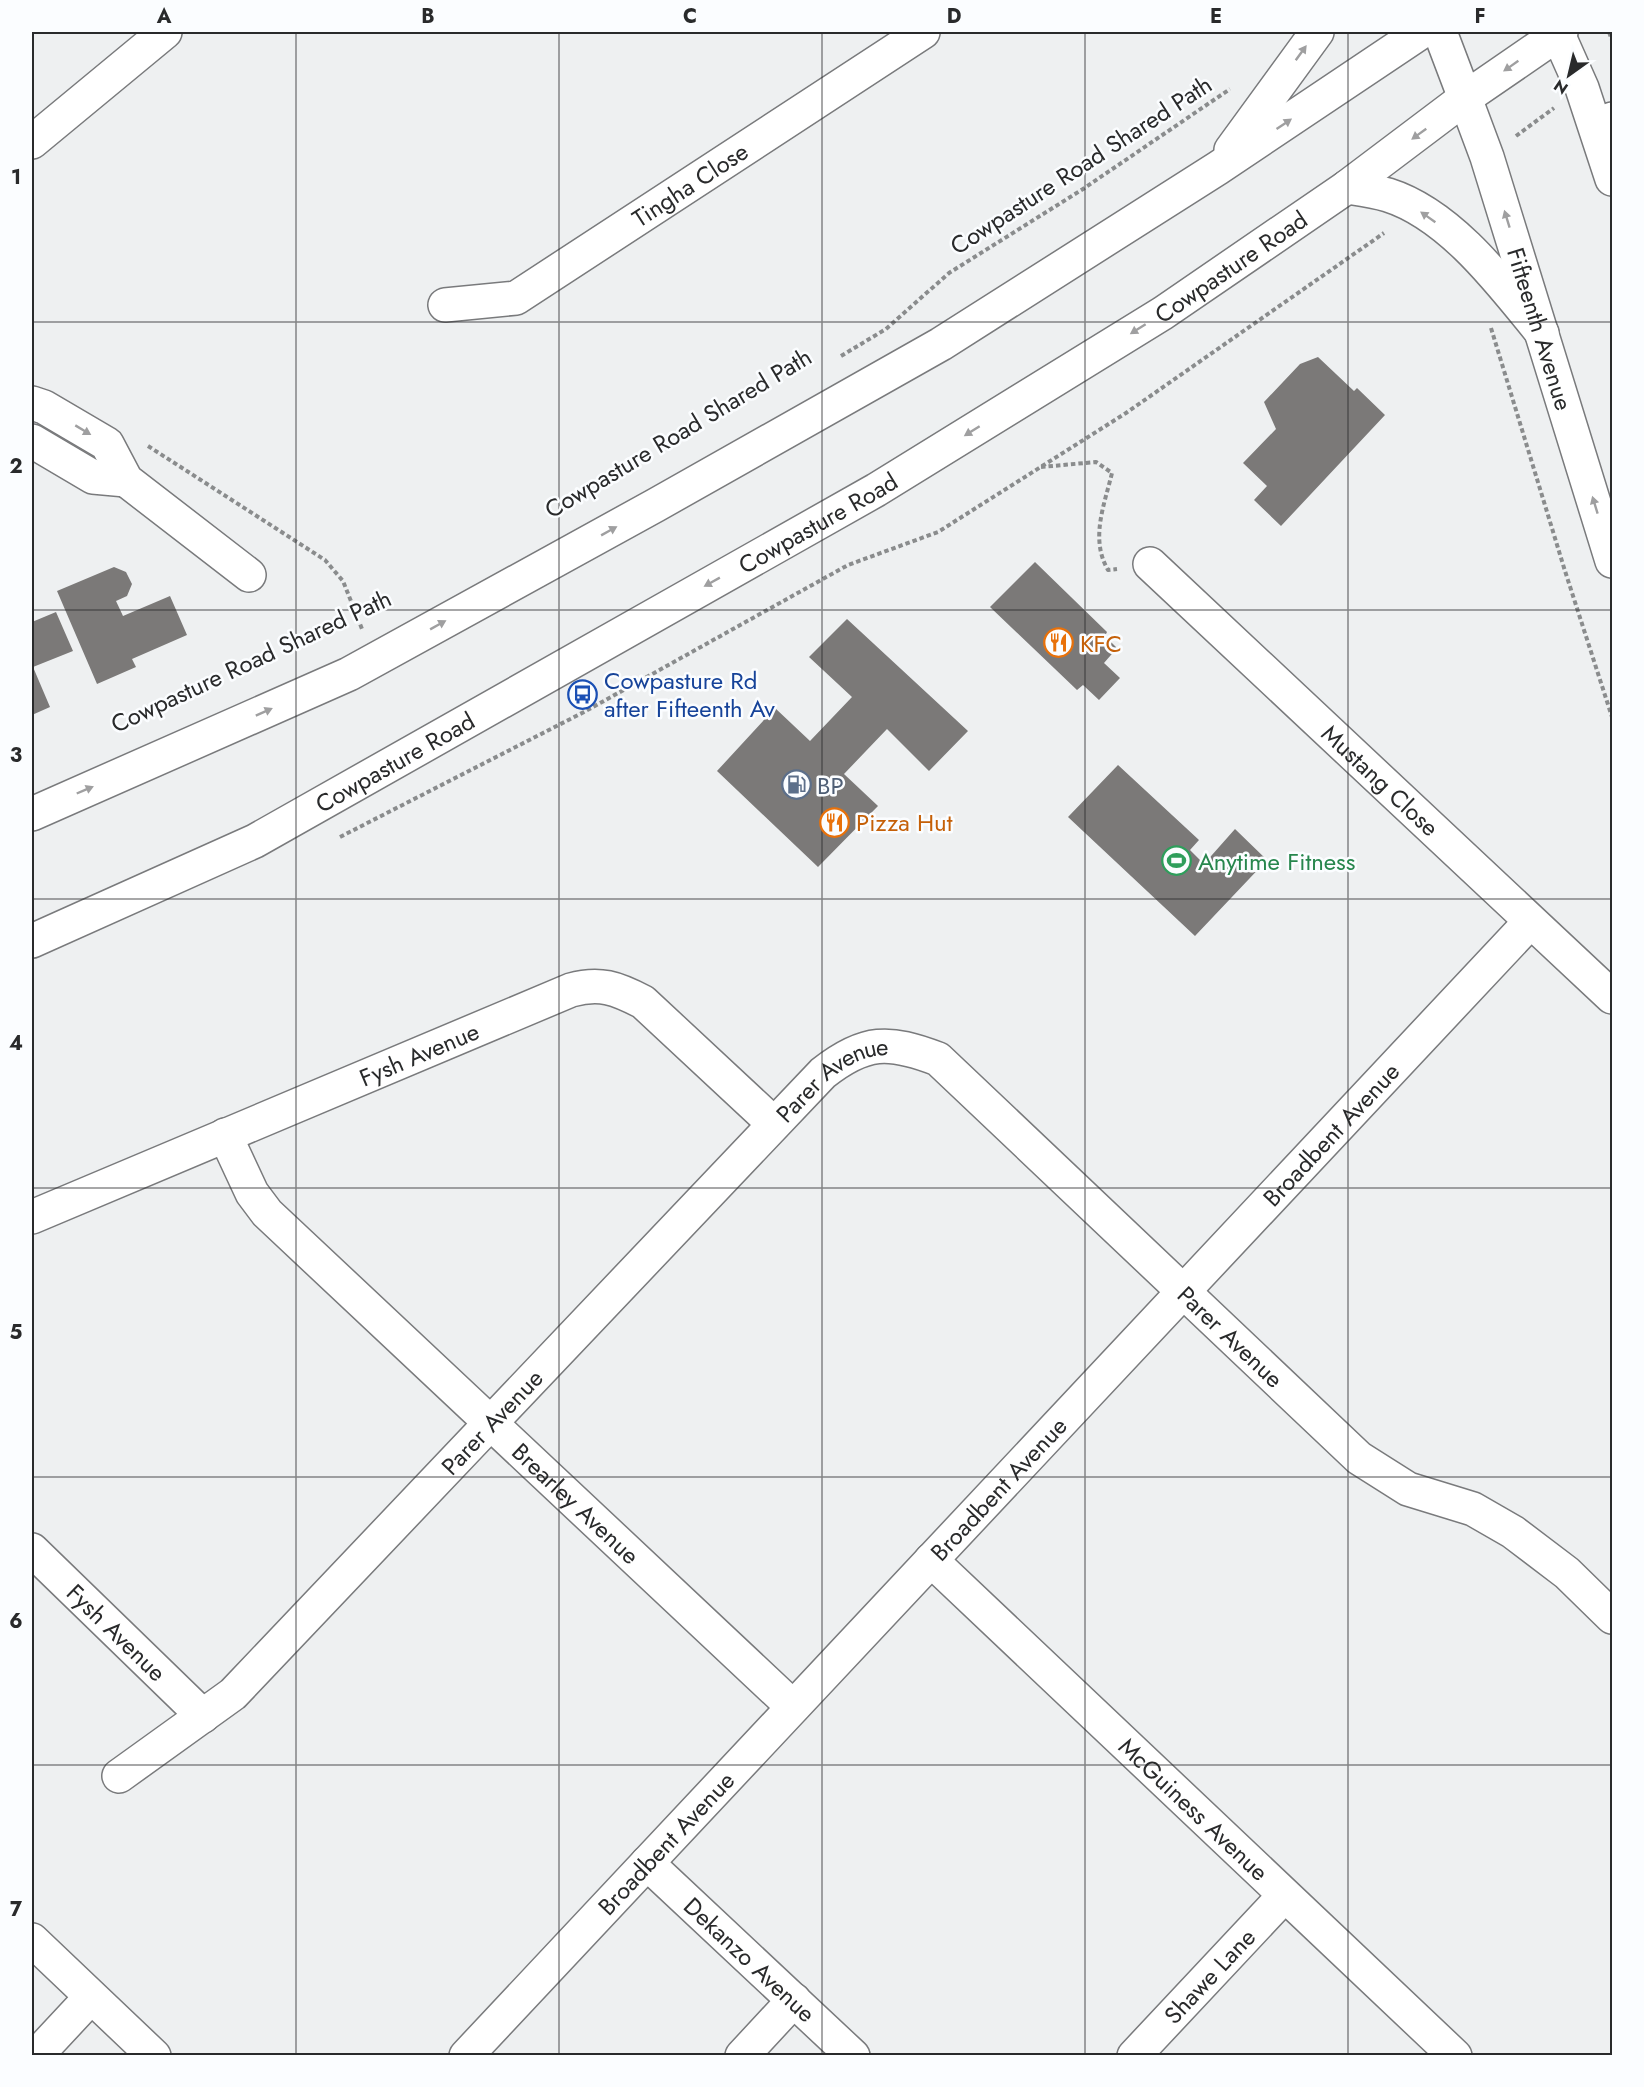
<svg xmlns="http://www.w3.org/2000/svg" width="1644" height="2087" viewBox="0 0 1644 2087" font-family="Jost,sans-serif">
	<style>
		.building { fill: #7b7978 }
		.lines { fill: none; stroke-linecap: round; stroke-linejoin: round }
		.minor-casing { stroke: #797a7c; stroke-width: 36 }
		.tertiary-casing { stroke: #797a7c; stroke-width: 36 }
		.secondary-casing { stroke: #797a7c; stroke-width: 36 }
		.primary-casing { stroke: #797a7c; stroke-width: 36 }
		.path { stroke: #8a8c8d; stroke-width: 4; stroke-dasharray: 4.5 3; stroke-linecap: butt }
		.minor { stroke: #fff; stroke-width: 33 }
		.tertiary { stroke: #fff; stroke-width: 33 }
		.secondary { stroke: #fff; stroke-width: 33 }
		.primary { stroke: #fff; stroke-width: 33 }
		.oneway { fill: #9f9fa0 }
		.grid { fill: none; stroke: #292a2b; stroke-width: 1.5; stroke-opacity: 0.55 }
		.labels { text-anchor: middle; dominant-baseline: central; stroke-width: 5; stroke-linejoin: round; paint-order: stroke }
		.street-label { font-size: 24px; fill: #292a2b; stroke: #fbfdff }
		.food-label { font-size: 24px; fill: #c56008; stroke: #fbfdff; text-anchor: start }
		.transit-label { font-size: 24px; fill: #164399; stroke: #fbfdff; text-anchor: start }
		.service-label { font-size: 24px; fill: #4e5e75; stroke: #fbfdff; text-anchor: start }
		.leisure-label { font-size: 24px; fill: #27864d; stroke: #fbfdff; text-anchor: start }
		.neatline { fill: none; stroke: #292a2b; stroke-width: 2 }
		.grid-label { font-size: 20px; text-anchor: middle; font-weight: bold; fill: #292a2b }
	</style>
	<rect width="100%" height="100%" fill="#eef0f1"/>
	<g class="building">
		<polygon points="1318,357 1354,391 1357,388 1385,415 1281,526 1254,500 1267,486 1243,463 1276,429 1264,402 1300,364"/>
		<polygon points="1035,562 1107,632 1105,636 1117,648 1104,663 1120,678 1099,700 1083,685 1077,690 990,607"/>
		<polygon points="114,567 126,572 132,584 127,596 116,601 123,616 170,596 187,635 132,659 136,667 97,684 57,591"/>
		<polygon points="56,612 73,651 33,667 50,707 32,715 32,622"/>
		<polygon points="847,619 968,731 929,771 887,729 844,774 878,806 818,867 717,771 775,708 810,741 852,697 809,657"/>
		<polygon points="1118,765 1199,840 1190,850 1204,864 1235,829 1267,860 1195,936 1068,817"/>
	</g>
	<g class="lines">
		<defs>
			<g id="minor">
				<polyline points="32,142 165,32"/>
				<path id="s1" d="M445,305L516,298L923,32"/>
				<polyline points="32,403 44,407 107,444 126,480 249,575"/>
				<polyline points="32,441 93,477 126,480"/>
				<path id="s2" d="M1150,564L1612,997"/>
				<path id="s3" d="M225,1135L252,1193L267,1213L793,1707"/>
				<path id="s4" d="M32,1217L571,990C600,982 616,988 643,1002L774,1124"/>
				<path id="s5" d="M32,1550L203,1716"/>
				<path id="s6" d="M931,1560L1455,2056"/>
				<path id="s7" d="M119,1776L233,1694L823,1073C865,1040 889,1040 938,1059L1359,1458L1408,1489L1473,1509L1513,1532L1567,1573L1612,1617"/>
				<path id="s8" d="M647,1863L853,2056"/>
				<polyline points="36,2056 91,1997"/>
				<path id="s9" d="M466,2056L1530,922"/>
				<polyline points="742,2056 794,2000"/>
				<path id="s10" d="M1134,2056L1284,1896"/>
			</g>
			<polyline id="tertiary" points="32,1940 154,2056"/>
			<g id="secondary">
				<polyline points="1558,34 1582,88 1612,179"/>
				<path id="s11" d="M1465,98L1487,157L1612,561"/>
			</g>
			<g id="primary">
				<polyline points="1440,32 1465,98"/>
				<polyline points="1602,145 1612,119"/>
				<polyline points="1231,150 1317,32"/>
				<path d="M1347,187C1360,189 1375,191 1388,195C1451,215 1502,284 1542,333"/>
				<polyline points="32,814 349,674 656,505 941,344 1218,168 1421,32"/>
				<path id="s12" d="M32,941L255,841L876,490L1163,313L1347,187L1465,98L1561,32"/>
			</g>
		</defs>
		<use href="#minor" class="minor-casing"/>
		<use href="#tertiary" class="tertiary-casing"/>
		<use href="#secondary" class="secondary-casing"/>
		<use href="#primary" class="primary-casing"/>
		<g class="path">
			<polyline points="1609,32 1612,40"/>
			<polyline points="1516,136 1554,108"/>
			<polyline points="1491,328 1565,571 1612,717"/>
			<polyline points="841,356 886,329 949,273 1083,189 1230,89"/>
			<polyline points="148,446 325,560 343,581 362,629"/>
			<path d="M1041,467L1096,462L1112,473C1104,506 1090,539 1108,570L1117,569"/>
			<polyline points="340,837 584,712 848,565 938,532 1126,413 1384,233"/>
		</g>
		<use href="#minor" class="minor"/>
		<use href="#tertiary" class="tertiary"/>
		<use href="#secondary" class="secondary"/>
		<use href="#primary" class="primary"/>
	</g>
	<defs><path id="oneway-solid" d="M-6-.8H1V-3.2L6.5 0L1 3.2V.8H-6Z" transform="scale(1.5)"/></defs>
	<g class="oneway">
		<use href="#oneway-solid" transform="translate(1301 53) rotate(-54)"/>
		<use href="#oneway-solid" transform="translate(1511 66) rotate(145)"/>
		<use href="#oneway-solid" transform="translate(1284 124) rotate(-34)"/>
		<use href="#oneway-solid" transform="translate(1419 134) rotate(144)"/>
		<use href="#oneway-solid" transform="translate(1428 217) rotate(-145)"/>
		<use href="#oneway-solid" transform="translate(1507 219) rotate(-107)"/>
		<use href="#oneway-solid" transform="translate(1138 329) rotate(148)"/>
		<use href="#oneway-solid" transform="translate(83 430) rotate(31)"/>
		<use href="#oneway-solid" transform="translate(972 431) rotate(148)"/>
		<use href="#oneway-solid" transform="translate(1595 505) rotate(-107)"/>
		<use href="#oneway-solid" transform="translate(609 531) rotate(-29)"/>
		<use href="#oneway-solid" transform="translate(712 582) rotate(151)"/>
		<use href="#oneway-solid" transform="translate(438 625) rotate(-29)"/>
		<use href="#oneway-solid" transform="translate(264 712) rotate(-24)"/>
		<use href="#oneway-solid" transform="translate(85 790) rotate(-23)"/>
	</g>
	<path class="grid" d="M296,32V2056M559,32V2056M822,32V2056M1085,32V2056M1348,32V2056M32,322H1612M32,610H1612M32,899H1612M32,1188H1612M32,1477H1612M32,1765H1612"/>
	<defs>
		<symbol id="restaurant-ring" viewBox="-11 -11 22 22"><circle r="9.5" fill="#fbfdff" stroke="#e8710a" stroke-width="1.5"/><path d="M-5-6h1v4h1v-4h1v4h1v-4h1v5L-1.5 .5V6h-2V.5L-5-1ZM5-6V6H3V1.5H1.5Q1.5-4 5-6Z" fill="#e8710a"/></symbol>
		<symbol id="bus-ring" viewBox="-11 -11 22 22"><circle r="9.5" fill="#fbfdff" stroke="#1a4fb4" stroke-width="1.5"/><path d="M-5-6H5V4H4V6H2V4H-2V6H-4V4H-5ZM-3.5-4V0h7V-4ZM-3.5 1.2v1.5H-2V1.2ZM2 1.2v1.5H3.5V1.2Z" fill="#1a4fb4"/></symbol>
		<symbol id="fuel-ring" viewBox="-11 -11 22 22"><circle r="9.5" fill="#fbfdff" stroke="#5c6f8a" stroke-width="1.5"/><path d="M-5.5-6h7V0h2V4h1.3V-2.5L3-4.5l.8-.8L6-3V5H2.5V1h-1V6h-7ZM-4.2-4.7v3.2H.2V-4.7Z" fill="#5c6f8a"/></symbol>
		<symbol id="stadium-ring" viewBox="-11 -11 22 22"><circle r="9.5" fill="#fbfdff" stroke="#2e9e5b" stroke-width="1.5"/><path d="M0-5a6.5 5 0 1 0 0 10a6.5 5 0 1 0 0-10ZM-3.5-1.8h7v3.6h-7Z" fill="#2e9e5b"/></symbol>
	</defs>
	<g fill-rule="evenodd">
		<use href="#restaurant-ring" x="1042" y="626" width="33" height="33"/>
		<use href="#bus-ring" x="566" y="678" width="33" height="33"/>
		<use href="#fuel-ring" x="780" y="768" width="33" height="33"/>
		<use href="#restaurant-ring" x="818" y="806" width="33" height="33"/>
		<use href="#stadium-ring" x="1160" y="844" width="33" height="33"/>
	</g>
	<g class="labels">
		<g class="street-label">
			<text transform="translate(1081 165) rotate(-33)">Cowpasture Road Shared Path</text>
			<text stroke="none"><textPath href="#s1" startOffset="279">Tingha Close</textPath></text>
			<text stroke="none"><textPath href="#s12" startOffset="1377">Cowpasture Road</textPath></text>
			<text stroke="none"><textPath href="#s11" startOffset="243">Fifteenth Avenue</textPath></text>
			<text transform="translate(678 433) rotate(-31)">Cowpasture Road Shared Path</text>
			<text stroke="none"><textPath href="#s12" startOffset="891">Cowpasture Road</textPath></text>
			<text transform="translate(251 661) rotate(-25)">Cowpasture Road Shared Path</text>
			<text stroke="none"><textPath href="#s12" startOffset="405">Cowpasture Road</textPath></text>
			<text stroke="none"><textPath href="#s2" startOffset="316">Mustang Close</textPath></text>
			<text stroke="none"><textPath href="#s4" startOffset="420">Fysh Avenue</textPath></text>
			<text stroke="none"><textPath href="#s7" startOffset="1002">Parer Avenue</textPath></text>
			<text stroke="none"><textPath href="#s9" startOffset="1264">Broadbent Avenue</textPath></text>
			<text stroke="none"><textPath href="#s7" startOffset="1524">Parer Avenue</textPath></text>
			<text stroke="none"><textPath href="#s7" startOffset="516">Parer Avenue</textPath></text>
			<text stroke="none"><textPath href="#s9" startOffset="778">Broadbent Avenue</textPath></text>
			<text stroke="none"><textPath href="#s3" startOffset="513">Brearley Avenue</textPath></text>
			<text stroke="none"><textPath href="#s5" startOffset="118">Fysh Avenue</textPath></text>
			<text stroke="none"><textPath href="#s6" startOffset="362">McGuiness Avenue</textPath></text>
			<text stroke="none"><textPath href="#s9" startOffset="292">Broadbent Avenue</textPath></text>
			<text stroke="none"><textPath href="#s8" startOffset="141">Dekanzo Avenue</textPath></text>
			<text stroke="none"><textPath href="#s10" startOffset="110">Shawe Lane</textPath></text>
		</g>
		<g class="food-label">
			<text x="1080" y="643">KFC</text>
			<text x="856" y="822">Pizza Hut</text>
		</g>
		<g class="transit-label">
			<text x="604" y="680">Cowpasture Rd<tspan x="604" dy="28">after Fifteenth Av</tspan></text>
		</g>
		<g class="service-label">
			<text x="817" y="785">BP</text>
		</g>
		<g class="leisure-label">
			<text x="1198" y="861">Anytime Fitness</text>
		</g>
	</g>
	<rect width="1644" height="2087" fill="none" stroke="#fbfdff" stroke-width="66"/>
	<g transform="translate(1569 75) rotate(214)" stroke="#fbfdff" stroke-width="4.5" paint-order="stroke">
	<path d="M0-4.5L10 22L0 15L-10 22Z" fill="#292a2b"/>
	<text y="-9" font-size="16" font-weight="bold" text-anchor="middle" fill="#292a2b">N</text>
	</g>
	<rect x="33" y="33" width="1578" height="2021" class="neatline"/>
	<g class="grid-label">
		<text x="164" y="23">A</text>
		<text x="428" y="23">B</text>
		<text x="690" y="23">C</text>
		<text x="954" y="23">D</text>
		<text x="1216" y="23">E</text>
		<text x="1480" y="23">F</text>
		<text x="16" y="184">1</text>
		<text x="16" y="473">2</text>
		<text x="16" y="762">3</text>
		<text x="16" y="1050">4</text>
		<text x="16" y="1339">5</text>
		<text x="16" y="1628">6</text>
		<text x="16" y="1916">7</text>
	</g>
</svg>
